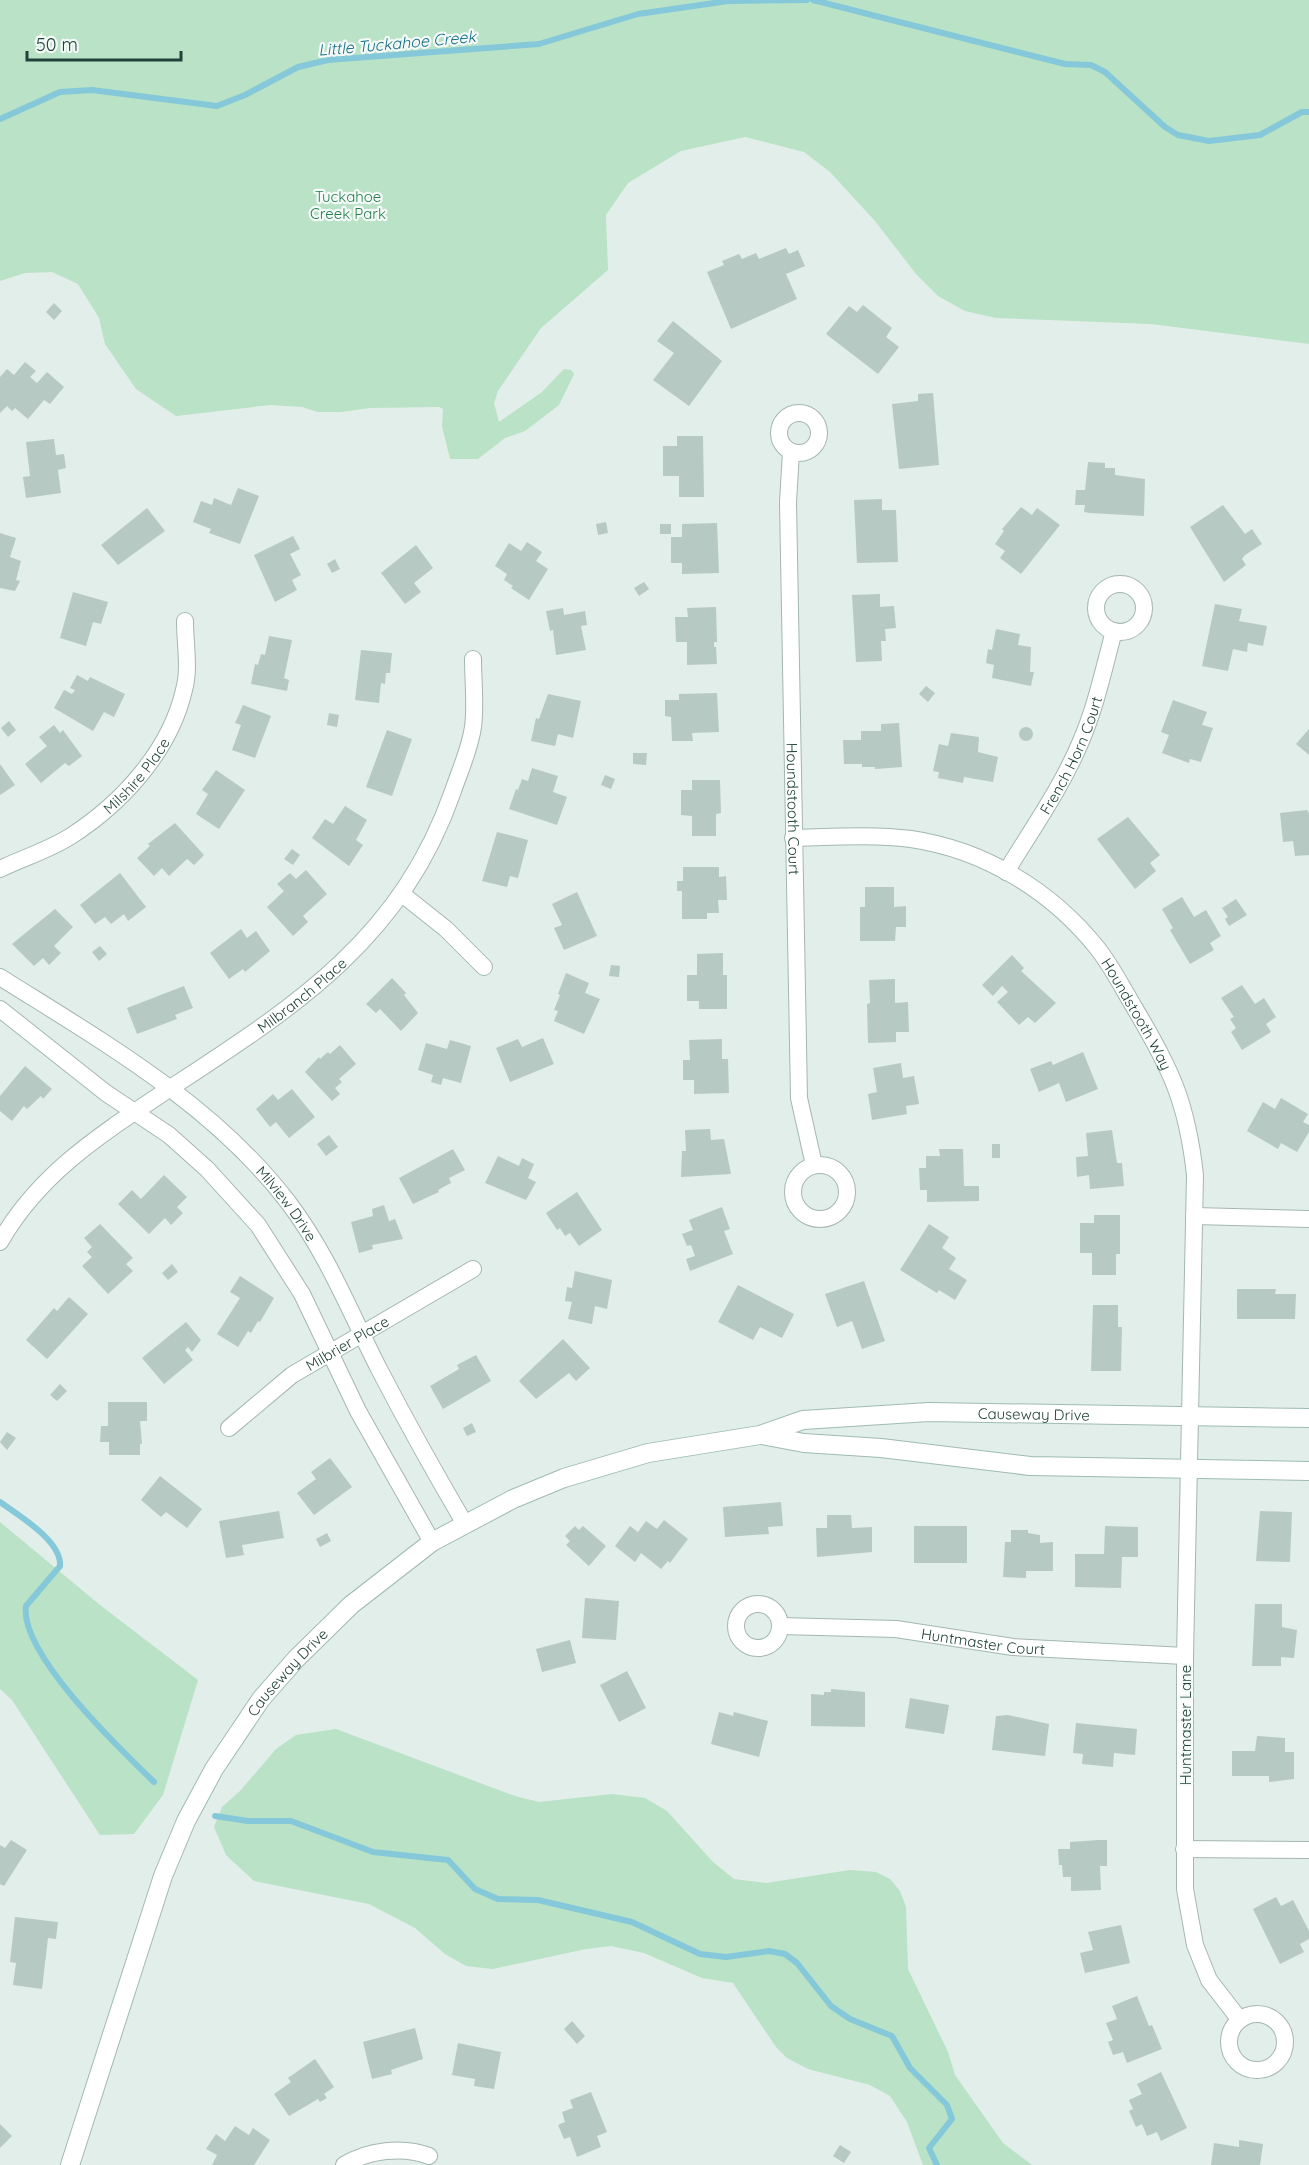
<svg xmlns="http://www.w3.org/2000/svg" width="1309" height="2165" viewBox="0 0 1309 2165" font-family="Quicksand,sans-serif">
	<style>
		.green { fill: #b9e2c6 }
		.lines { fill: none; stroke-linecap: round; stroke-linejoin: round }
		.stream { stroke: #84c8d9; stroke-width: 6 }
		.building { fill: #b7c9c3 }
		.street-casing { stroke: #a4b7b1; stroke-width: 18 }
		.secondary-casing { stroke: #9fbbb3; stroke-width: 20 }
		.street { stroke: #fff; stroke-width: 16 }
		.secondary { stroke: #fff; stroke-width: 18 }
		.labels { text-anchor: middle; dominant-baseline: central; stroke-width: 4.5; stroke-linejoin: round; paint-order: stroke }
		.park-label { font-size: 15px; fill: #257d4b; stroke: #f4faf7 }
		.street-label { font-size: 15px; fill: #20423a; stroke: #f4faf7 }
		.water-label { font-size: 16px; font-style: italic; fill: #136d85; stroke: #f4faf7 }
	</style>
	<rect width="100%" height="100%" fill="#e2eee9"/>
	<g class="green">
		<polygon points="0,0 1309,0 1309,344 1151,324 996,318 965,311 938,296 916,274 875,221 830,172 804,152 745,137 681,151 628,183 606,215 608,270 541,328 498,391 494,403 499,422 542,392 564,369 571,370 574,374 559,405 525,431 505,438 478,459 450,459 442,426 443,409 439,407 370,408 341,412 318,412 302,407 270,405 176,416 136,389 105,344 99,318 78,284 52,272 25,273 0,281"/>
		<polygon points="0,1522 100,1605 198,1680 163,1795 134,1834 100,1835 12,1700 0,1689"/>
		<polygon points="336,1729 515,1796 539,1802 612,1794 645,1798 667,1811 713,1862 734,1879 766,1883 850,1870 876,1872 890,1879 900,1891 906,1907 908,1969 948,2052 955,2075 1003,2143 1032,2165 923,2165 907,2122 890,2096 870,2085 808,2069 787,2058 776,2047 733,1983 702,1978 644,1953 611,1946 586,1949 493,1969 466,1966 445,1954 415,1928 369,1904 254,1881 226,1855 214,1827 222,1807 240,1791 276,1749 296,1735"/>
	</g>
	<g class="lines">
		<g class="stream">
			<polyline points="813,0 1065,64 1091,65 1105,72 1165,127 1178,135 1209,141 1260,135 1302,112 1309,112"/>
			<polyline points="0,119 60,92 92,90 217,106 245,95 298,67 328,60 539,44 638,14 728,1 807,0"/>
			<path d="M0,1502C18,1515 62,1541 60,1566L26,1606C19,1653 120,1749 154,1782"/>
			<polyline points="215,1816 248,1821 291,1821 373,1852 448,1860 475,1889 498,1899 538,1900 632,1922 700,1954 726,1957 769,1951 785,1954 797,1963 831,2006 850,2019 892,2036 910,2068 947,2105 952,2119 929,2148 937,2165"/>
		</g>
	</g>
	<g class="building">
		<polygon points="786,248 789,254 798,250 805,266 786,274 797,299 731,329 707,272 724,265 722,261 739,254 742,259 756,253 759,259"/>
		<polygon points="54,303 62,311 54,320 46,312"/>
		<polygon points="863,305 892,328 886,337 899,347 878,374 826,334 849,306 857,312"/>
		<polygon points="673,321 722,361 689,406 653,380 674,353 657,341"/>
		<polygon points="25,362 36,371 30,377 37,383 47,372 64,387 50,404 44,400 28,419 15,408 12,411 7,406 0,413 0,377 7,369 14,375"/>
		<polygon points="933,393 939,465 899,469 892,404 918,401 918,394"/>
		<polygon points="677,436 703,436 704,497 679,497 679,476 663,476 663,446 677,446"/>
		<polygon points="54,439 56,455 64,454 66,468 58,470 61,493 26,498 23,477 30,476 26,442"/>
		<polygon points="1088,462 1105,463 1105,468 1115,468 1115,475 1145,479 1144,516 1090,513 1084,512 1085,505 1075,505 1076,490 1085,490"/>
		<polygon points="238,488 259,496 240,544 209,533 211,529 193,522 201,501 212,505 214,498 231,505"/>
		<polygon points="882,499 882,510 896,510 898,562 857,563 854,500"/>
		<polygon points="1223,505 1245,534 1252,529 1262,544 1245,555 1242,559 1246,565 1224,582 1190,527"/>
		<polygon points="1021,507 1032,515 1037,508 1060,525 1021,574 1000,558 1005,551 995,544 1004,531 1002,529"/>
		<polygon points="147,508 165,531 118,565 101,545"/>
		<polygon points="606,522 608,533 598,535 596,524"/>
		<polygon points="717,523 719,573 682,574 682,563 671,563 671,537 682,537 682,524"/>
		<rect x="660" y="524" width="11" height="10"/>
		<polygon points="0,533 16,538 10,557 21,561 16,580 20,581 15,591 0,588"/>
		<polygon points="293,536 300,549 290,554 301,575 292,580 297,590 275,602 254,555"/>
		<polygon points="527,542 542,552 536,561 548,569 529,600 511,588 513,586 504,580 507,574 495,566 509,543 521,551"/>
		<polygon points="416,545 433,568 414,583 421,592 405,604 381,573"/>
		<polygon points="335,559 340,569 332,573 327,564"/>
		<polygon points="644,582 649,589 639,596 634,588"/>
		<polygon points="73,592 108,602 101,624 93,622 86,646 60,638"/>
		<polygon points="880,594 880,607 894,606 896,628 885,629 886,641 881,641 882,661 856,662 852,595"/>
		<polygon points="1215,604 1242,609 1239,621 1267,626 1263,646 1248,643 1247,652 1233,649 1228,671 1202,666"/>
		<polygon points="716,607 717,642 714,642 714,647 716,647 717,664 687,665 687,642 676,642 675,617 688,617 687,608"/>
		<polygon points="563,608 564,615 585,611 587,625 581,626 586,650 556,655 553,630 550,631 546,611"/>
		<polygon points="996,629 1020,634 1018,645 1031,647 1030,672 1034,672 1031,686 992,678 994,665 986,663 988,649 992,650"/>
		<polygon points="269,636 292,640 284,678 289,680 287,691 251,684 255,664 258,665 261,654 265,655"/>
		<polygon points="361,650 392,653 390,673 386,673 385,684 381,683 379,703 355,700"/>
		<polygon points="77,675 88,681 90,677 125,694 114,717 104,712 93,731 54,708 64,690 72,694 75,690 70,688"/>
		<polygon points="926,686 935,693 928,702 919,694"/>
		<polygon points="717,693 719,732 692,733 693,741 672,741 671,717 665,716 665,700 679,700 679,694"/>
		<polygon points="548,694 581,701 573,738 558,734 555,746 531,741 536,718 539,719"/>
		<polygon points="1173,700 1207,712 1202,725 1213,728 1201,762 1190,759 1189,763 1162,753 1169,735 1161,732"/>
		<polygon points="243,705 271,716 255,758 232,750 241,725 235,723"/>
		<polygon points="329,713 339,715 337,727 327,725"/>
		<polygon points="9,721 16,730 8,737 1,728"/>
		<polygon points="899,723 902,767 875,769 875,767 862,767 862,764 844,764 843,740 861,740 861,731 881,731 881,724"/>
		<polygon points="54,725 60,733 63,730 82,756 69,766 65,763 41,783 25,764 47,746 39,737"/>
		<circle cx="1026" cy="734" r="7"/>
		<polygon points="1309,729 1309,755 1296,744"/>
		<polygon points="387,730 412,739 392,796 366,787"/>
		<polygon points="951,733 979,737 978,752 998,757 993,782 964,777 963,783 938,778 939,772 933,771 939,744 948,746"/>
		<polygon points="633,753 647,753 646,765 633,764"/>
		<polygon points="0,764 15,785 0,795"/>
		<polygon points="532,768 558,776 553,792 567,797 557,825 509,809 516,789 518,790 522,779 528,781"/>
		<polygon points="216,770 245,790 219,829 196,814 208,794 202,790"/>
		<polygon points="605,775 615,779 611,789 601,785"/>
		<polygon points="692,780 720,780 721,813 716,814 716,836 692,836 692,816 681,815 681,790 692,790"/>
		<polygon points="345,806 367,820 356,840 363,845 349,866 312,838 325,819 333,824"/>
		<polygon points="1307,810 1309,813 1309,855 1295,856 1293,841 1283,842 1280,813"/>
		<polygon points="1128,817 1160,855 1150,863 1156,871 1135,889 1097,839"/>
		<polygon points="175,823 204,855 194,865 187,859 169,876 162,868 154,876 137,858 150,846 148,844"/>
		<polygon points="497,832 528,840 518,878 510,876 507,887 482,881"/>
		<polygon points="292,849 300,855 293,865 284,859"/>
		<polygon points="683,867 719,867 719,877 726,876 727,900 718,900 719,913 707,913 707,919 682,919 682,891 677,891 677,881 683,881"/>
		<polygon points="306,870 327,894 303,916 308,922 293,936 267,907 284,891 277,884 290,873 296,879"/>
		<polygon points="120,873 146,907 128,921 124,914 111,924 105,917 95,924 80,905"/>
		<polygon points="865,887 894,887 894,907 906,906 906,927 896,927 895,941 860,941 860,907 865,907"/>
		<polygon points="577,892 597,936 564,950 554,928 562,925 552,904"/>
		<polygon points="1182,897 1194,917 1206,910 1221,936 1210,943 1214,950 1190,964 1170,930 1173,928 1162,909"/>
		<polygon points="1236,899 1247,915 1229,926 1225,919 1228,917 1222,908"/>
		<polygon points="55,909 73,927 54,946 61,953 49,965 43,958 34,966 12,944"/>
		<polygon points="241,929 247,938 256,931 270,951 245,972 243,969 229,979 210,953"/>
		<polygon points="100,946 107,954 99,961 92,952"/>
		<polygon points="723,953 723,975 727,975 727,1009 699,1009 699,1001 687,1001 687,975 697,975 697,954"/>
		<polygon points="1012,955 1024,968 1021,971 1056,1003 1035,1023 1028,1017 1019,1025 997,1002 1008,992 1002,986 993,996 982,985"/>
		<polygon points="611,965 620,966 619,977 609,976"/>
		<polygon points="566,973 589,983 585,993 600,999 584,1034 554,1021 558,1011 554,1010 560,995 558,994"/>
		<polygon points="392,978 406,993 404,995 418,1013 401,1031 380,1009 376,1013 366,1004"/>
		<polygon points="895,979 895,1003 908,1002 909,1032 896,1032 896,1042 868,1043 867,1004 870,1003 869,980"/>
		<polygon points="1242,985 1255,1004 1264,998 1276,1017 1266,1024 1271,1032 1242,1050 1231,1032 1236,1028 1230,1019 1234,1017 1221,998"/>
		<polygon points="184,986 193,1008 175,1015 177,1019 137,1034 127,1008"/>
		<polygon points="543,1038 554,1064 510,1082 496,1048 518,1039 522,1047"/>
		<polygon points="722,1039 722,1059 728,1059 729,1093 694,1094 694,1080 683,1080 683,1060 690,1060 689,1040"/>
		<polygon points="450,1040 471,1046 461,1083 443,1078 441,1085 431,1082 433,1075 418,1070 426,1043 447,1049"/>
		<polygon points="340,1045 356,1064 339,1079 342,1082 335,1088 340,1094 332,1101 305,1072 319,1057 320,1059 328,1052 330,1054"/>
		<polygon points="1083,1052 1098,1089 1066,1102 1059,1083 1039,1092 1030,1069 1051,1061 1053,1065"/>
		<polygon points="901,1063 903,1078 914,1076 919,1104 906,1106 907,1114 872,1120 868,1094 877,1092 873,1068"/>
		<polygon points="25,1066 52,1089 43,1099 41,1096 27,1109 24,1106 12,1121 0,1111 0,1096"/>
		<polygon points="292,1089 315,1117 289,1138 276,1122 270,1127 256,1109 273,1094 278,1100"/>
		<polygon points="1281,1098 1308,1114 1303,1122 1309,1125 1309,1132 1297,1152 1281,1143 1278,1149 1247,1131 1263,1102 1275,1109"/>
		<polygon points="710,1129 711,1140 724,1139 731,1174 681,1177 682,1151 686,1151 685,1130"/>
		<polygon points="1112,1130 1117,1163 1122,1163 1124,1186 1090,1189 1089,1175 1077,1177 1076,1157 1088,1156 1086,1133"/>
		<polygon points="329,1135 338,1147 326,1156 317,1144"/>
		<rect x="992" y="1144" width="8" height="14"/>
		<polygon points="453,1149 465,1170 449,1178 451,1183 438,1190 439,1192 413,1204 399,1178"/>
		<polygon points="939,1149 963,1149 964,1186 979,1186 979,1201 927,1202 927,1190 920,1190 919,1168 926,1168 926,1156 940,1156"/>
		<polygon points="498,1156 519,1166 522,1158 534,1164 528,1178 536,1182 526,1200 485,1183"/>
		<polygon points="164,1175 187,1197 177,1207 183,1213 171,1225 165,1218 149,1234 118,1204 132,1190 141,1199"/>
		<polygon points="577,1192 602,1230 579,1246 570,1233 565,1236 560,1228 557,1230 546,1213"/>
		<polygon points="384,1205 389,1221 395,1219 403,1239 372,1245 373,1249 359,1253 351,1222 373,1216 372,1209"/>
		<polygon points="722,1207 730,1229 724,1231 733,1254 690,1271 686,1259 695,1256 691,1245 687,1246 682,1234 693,1230 689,1220"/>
		<polygon points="1094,1215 1120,1215 1120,1254 1116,1254 1116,1275 1092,1275 1092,1253 1080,1253 1080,1223 1094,1223"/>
		<polygon points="100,1224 133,1258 126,1264 133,1271 108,1294 82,1266 92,1257 87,1252 92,1247 84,1238"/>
		<polygon points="929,1224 949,1237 942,1248 956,1258 949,1269 967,1280 955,1300 939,1290 937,1293 900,1270"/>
		<polygon points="172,1264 178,1272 168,1280 162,1273"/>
		<polygon points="575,1271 612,1280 607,1309 595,1306 592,1324 568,1319 572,1302 565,1301 567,1287 572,1288"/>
		<polygon points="240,1276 274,1298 260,1322 258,1321 251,1333 248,1331 238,1347 217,1334 240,1298 230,1292"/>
		<polygon points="864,1281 885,1341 862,1349 852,1321 837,1327 825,1294"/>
		<polygon points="738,1285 794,1314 782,1338 760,1327 753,1340 718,1322"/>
		<polygon points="1237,1289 1276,1289 1275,1294 1296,1294 1295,1319 1237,1319"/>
		<polygon points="69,1297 88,1314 47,1359 26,1340 54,1308 57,1311"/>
		<polygon points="1093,1305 1118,1305 1118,1327 1122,1327 1121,1371 1091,1371"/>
		<polygon points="186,1322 201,1340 192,1352 188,1347 185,1350 193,1360 164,1384 142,1358"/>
		<polygon points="563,1339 590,1368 576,1381 569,1373 536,1399 519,1381"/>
		<polygon points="476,1355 491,1381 443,1409 430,1386 459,1369 457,1365"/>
		<polygon points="60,1384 67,1391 57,1401 50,1395"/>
		<polygon points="108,1402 147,1402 147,1421 140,1421 142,1444 140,1444 140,1455 109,1455 109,1442 100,1442 101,1426 108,1426"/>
		<polygon points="472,1423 476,1432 467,1436 463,1428"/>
		<polygon points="7,1432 16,1438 7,1450 0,1442"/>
		<polygon points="330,1458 352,1487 314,1515 297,1493 316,1479 311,1472"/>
		<polygon points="160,1476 202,1509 187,1528 166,1512 161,1517 141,1500"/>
		<polygon points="781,1502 783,1526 768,1527 769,1534 725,1537 723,1507"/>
		<polygon points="279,1511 284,1538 242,1545 244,1555 226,1558 219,1521"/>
		<polygon points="1260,1511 1292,1512 1290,1562 1256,1561"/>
		<polygon points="827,1515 851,1515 852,1528 872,1527 872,1552 817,1557 816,1528 827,1528"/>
		<polygon points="664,1520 688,1539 670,1563 668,1561 661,1569 641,1553 635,1562 615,1546 630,1526 638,1532 646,1521 657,1529"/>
		<polygon points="575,1526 579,1530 583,1526 606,1546 589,1566 566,1545 570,1541 565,1536"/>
		<rect x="914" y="1526" width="53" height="37"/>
		<polygon points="1105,1526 1138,1527 1138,1557 1122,1557 1121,1588 1075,1587 1075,1554 1104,1554"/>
		<polygon points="1011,1530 1028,1530 1028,1533 1040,1535 1040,1543 1053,1542 1053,1571 1026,1571 1026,1578 1003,1577 1005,1542 1011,1542"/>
		<polygon points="327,1533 331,1541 320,1547 316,1539"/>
		<polygon points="585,1598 619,1601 616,1640 582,1638"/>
		<polygon points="1255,1604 1282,1604 1282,1627 1297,1630 1294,1658 1281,1657 1281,1666 1252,1666"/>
		<polygon points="570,1640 576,1663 542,1672 536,1649"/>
		<polygon points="627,1671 646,1708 619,1722 600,1685"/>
		<polygon points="831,1689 865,1692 865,1727 811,1726 811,1694 824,1695 824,1692 831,1692"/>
		<polygon points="910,1698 949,1705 944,1734 905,1728"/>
		<polygon points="719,1712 733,1716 734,1712 768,1721 759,1757 711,1744"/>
		<polygon points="1008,1715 1049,1724 1045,1756 992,1750 996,1716"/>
		<polygon points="1076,1723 1137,1729 1135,1755 1114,1753 1113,1767 1082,1764 1083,1754 1073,1753"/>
		<polygon points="1257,1736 1285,1738 1285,1752 1294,1752 1294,1779 1269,1782 1269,1776 1232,1776 1232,1751 1255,1751"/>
		<polygon points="11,1840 27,1850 4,1886 0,1884 0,1845 5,1848"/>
		<polygon points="1099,1840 1107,1840 1107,1866 1100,1866 1101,1890 1071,1891 1071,1877 1063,1877 1062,1865 1059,1865 1058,1849 1070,1849 1070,1842"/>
		<polygon points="1276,1897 1281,1906 1293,1900 1309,1931 1309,1939 1300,1944 1304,1952 1280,1964 1253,1909"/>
		<polygon points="15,1917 58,1922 56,1939 48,1938 42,1989 13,1985 16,1963 10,1962"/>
		<polygon points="1121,1925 1130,1963 1085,1973 1080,1953 1093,1950 1088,1932"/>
		<polygon points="1137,1996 1149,2026 1152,2025 1162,2049 1127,2063 1123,2052 1113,2055 1108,2042 1113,2040 1106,2023 1117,2019 1112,2006"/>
		<polygon points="572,2021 585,2036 577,2044 564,2029"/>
		<polygon points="415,2028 423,2059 391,2070 392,2074 372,2079 363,2042"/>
		<polygon points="458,2043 501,2052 494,2089 474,2086 475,2079 452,2075"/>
		<polygon points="315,2059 334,2087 324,2094 327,2098 320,2102 318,2099 289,2116 274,2094 291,2082 288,2078"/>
		<polygon points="1161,2072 1187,2128 1161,2141 1157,2132 1147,2136 1142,2124 1136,2127 1129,2111 1133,2109 1129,2100 1142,2094 1137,2084"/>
		<polygon points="591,2092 607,2132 597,2136 601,2147 577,2157 570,2137 564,2139 558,2125 565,2122 562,2112 573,2108 570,2100"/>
		<polygon points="0,2124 12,2136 0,2148"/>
		<polygon points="235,2126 249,2135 253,2128 270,2140 254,2165 212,2165 217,2155 206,2149 216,2134 225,2141"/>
		<polygon points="1239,2140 1263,2144 1260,2165 1211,2165 1214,2143 1239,2147"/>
		<polygon points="840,2145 851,2152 844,2163 833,2156"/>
	</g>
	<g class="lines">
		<defs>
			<g id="street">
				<circle cx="799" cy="433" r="20"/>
				<path id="s1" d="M791,452L788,502L799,1098L814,1165"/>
				<circle cx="1120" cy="608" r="24"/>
				<path id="s2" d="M793,838C832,837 872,834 911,839C985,850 1052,891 1098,949C1112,967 1122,987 1134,1007C1171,1069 1187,1102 1195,1175L1185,1656V1889L1195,1945L1209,1980L1240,2020"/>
				<path id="s3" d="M0,869C23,858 49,850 71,836C122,803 170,751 184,690C190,669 185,644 185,621"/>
				<path id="s4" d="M1006,872C1032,829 1062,787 1081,741C1096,706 1104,668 1114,631"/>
				<polyline points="402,894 446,929 484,967"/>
				<path id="s5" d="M0,977C103,1042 213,1104 288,1202C327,1253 350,1312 379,1369C406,1421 435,1473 465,1524"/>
				<polyline points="0,1009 106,1093 169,1135 207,1169 258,1225 302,1294 358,1411 432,1542"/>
				<circle cx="820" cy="1192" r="27"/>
				<polyline points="1194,1216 1309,1219"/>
				<path id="s6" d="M0,1242C40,1172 103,1133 169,1089C294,1007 401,940 453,791C460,770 470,749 473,727C476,705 473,681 473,659"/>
				<path id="s7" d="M229,1428L292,1375L473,1269"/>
				<circle cx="758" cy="1626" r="22"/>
				<path id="s8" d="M780,1626L896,1629L1013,1647L1185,1656"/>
				<polyline points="1184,1849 1309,1850"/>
				<circle cx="1257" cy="2042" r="28"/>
				<path d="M344,2165C368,2150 403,2146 429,2156"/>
			</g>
			<g id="secondary">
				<polyline points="762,1435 804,1443 881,1448 1030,1466 1309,1471"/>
				<path id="s9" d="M70,2165L163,1876L186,1821L214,1769L261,1699L296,1659L351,1605L432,1542L513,1499L564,1478L648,1453L760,1435L803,1420L929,1412L1309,1418"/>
			</g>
		</defs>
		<use href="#street" class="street-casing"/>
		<use href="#secondary" class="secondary-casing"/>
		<use href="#street" class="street"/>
		<use href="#secondary" class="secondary"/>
	</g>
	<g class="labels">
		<g class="park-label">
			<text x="348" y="196">Tuckahoe<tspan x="348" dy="17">Creek Park</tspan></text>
		</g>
		<g class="street-label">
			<text stroke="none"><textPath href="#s4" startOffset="134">French Horn Court</textPath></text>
			<text stroke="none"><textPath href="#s3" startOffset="168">Milshire Place</textPath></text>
			<text stroke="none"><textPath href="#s1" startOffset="357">Houndstooth Court</textPath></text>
			<text stroke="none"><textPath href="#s6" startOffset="393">Milbranch Place</textPath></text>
			<text stroke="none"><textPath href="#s2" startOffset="416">Houndstooth Way</textPath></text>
			<text stroke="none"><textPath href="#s5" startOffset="368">Milview Drive</textPath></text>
			<text stroke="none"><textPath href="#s7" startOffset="146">Milbrier Place</textPath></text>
			<text stroke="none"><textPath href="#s9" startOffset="1364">Causeway Drive</textPath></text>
			<text stroke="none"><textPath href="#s8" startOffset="204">Huntmaster Court</textPath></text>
			<text stroke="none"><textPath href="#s9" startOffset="544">Causeway Drive</textPath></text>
			<text transform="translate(1185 1725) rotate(-90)">Huntmaster Lane</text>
		</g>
		<g class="water-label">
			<text transform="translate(397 43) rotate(-5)">Little Tuckahoe Creek</text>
		</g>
	</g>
	<path d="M27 51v9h154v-9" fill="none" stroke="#20423a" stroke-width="3"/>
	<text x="36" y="51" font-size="18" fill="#20423a" stroke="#f4faf7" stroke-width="4.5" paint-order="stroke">50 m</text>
</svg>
